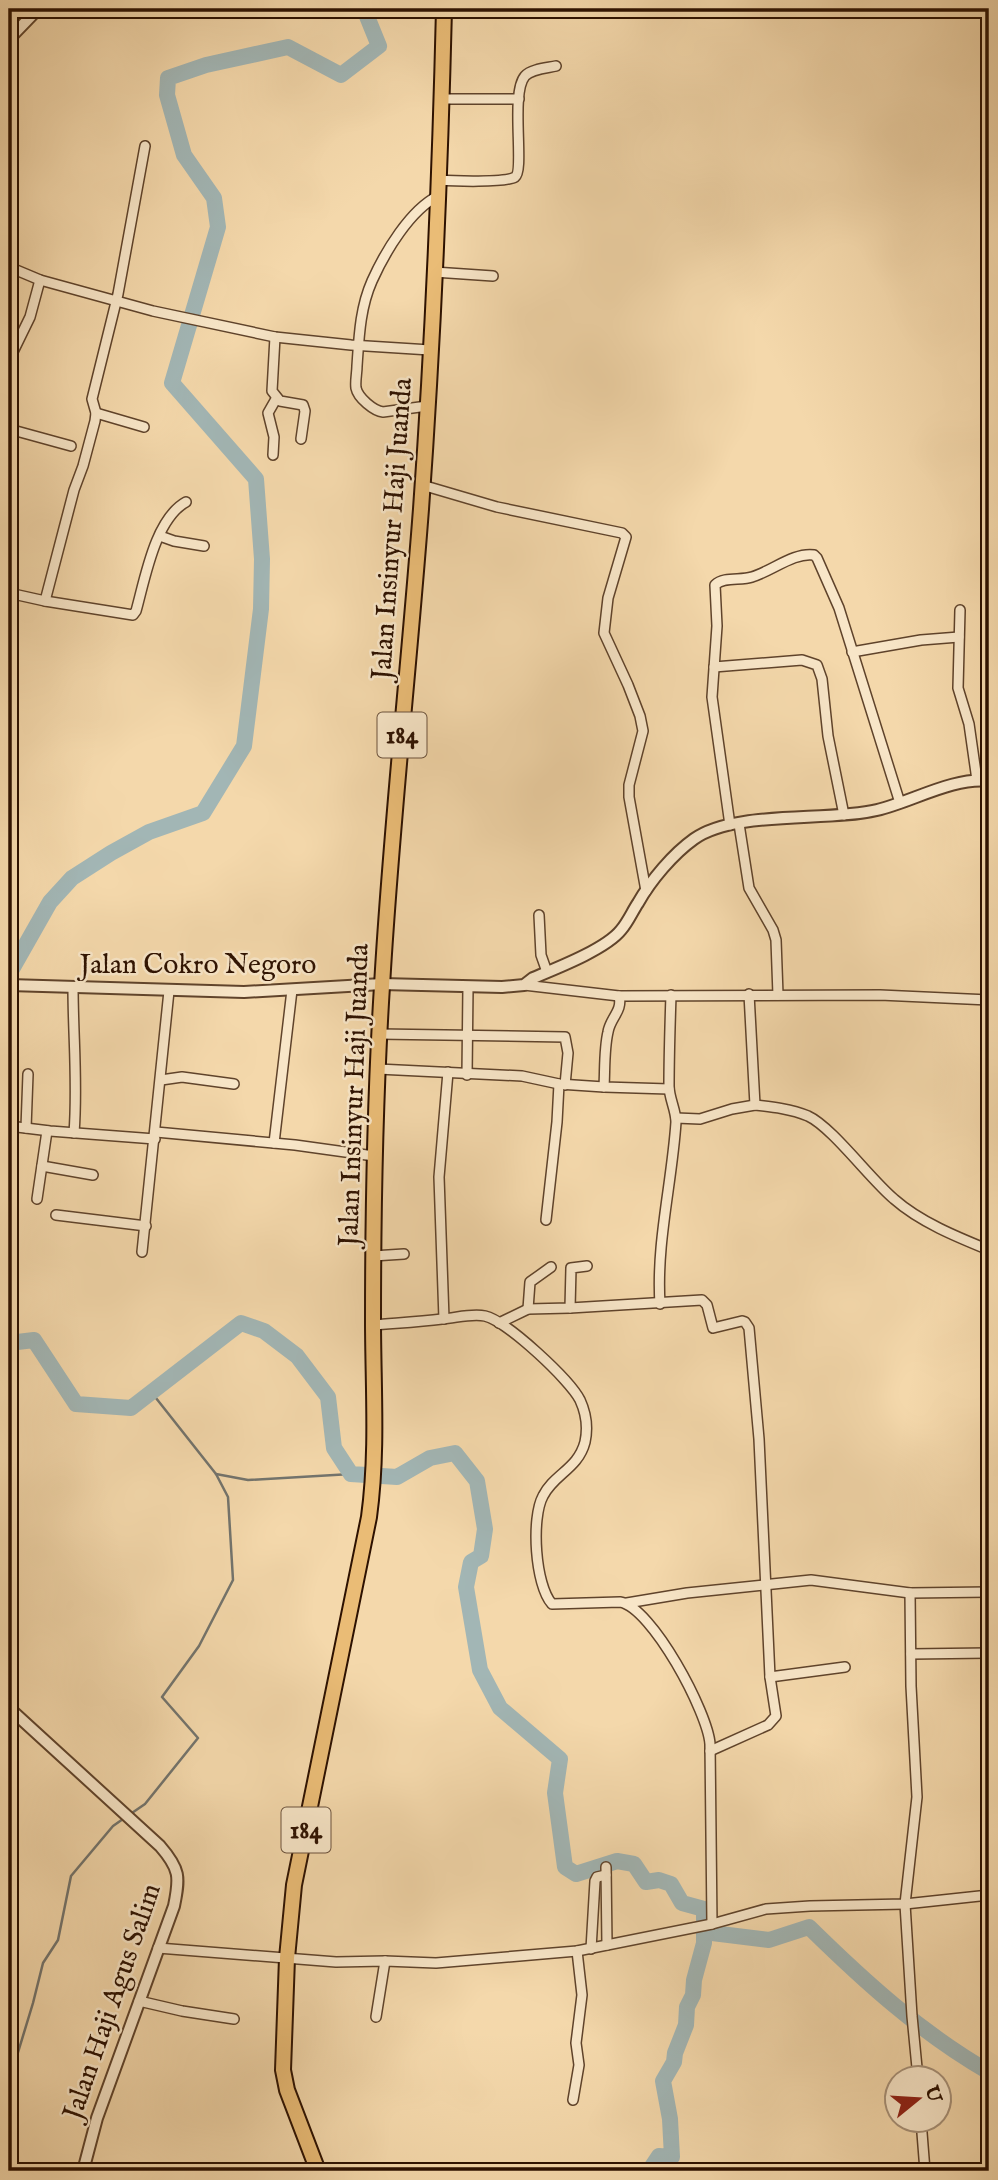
<svg xmlns="http://www.w3.org/2000/svg" width="998" height="2180" viewBox="0 0 998 2180" font-family="'IM FELL English',serif">
	<style>
		.lines { fill: none; stroke-linecap: round; stroke-linejoin: round }
		.stream { stroke: #73746d; stroke-width: 2.5 }
		.river { stroke: #a2b6b5; stroke-width: 16 }
		.minor-casing { stroke: #5f432b; stroke-width: 12 }
		.tertiary-casing { stroke: #5f432b; stroke-width: 14 }
		.primary-casing { stroke: #2d1100; stroke-width: 18 }
		.minor { stroke: #f8e6c8; stroke-width: 9 }
		.tertiary { stroke: #f8e6c8; stroke-width: 10 }
		.primary { stroke: #eabc76; stroke-width: 14 }
		.labels { text-anchor: middle; dominant-baseline: central; stroke-width: 5; stroke-linejoin: round; paint-order: stroke }
		.shield { fill: #f8e6c8; stroke: #6a513c; stroke-width: 2 }
		.shield-label { font-size: 26px; font-weight: bold; fill: #2d1100 }
		.street-label { font-size: 28px; fill: #2d1100; stroke: #f8e6c8 }
	</style>
	<rect width="100%" height="100%" fill="#f4d8ab"/>
	<filter id="stains"><feTurbulence type="fractalNoise" baseFrequency=".00286" numOctaves="4"/><feColorMatrix values="0 0 0 0 .2 0 0 0 0 .09 0 0 0 0 .02 0 0 0 .5 -.17"/></filter>
	<radialGradient id="worn" r=".72"><stop offset=".6" stop-color="#630" stop-opacity="0"/><stop offset="1" stop-color="#630" stop-opacity=".3"/></radialGradient>
	<g class="lines">
		<g class="stream">
			<polyline points="216,1474 248,1480 351,1474"/>
			<polyline points="129,1815 145,1804 198,1738 162,1697 199,1646 233,1580 228,1497 216,1474 152,1393"/>
			<polyline points="9,2082 33,2003 43,1963 58,1940 71,1876 113,1826 123,1819"/>
		</g>
		<g class="river">
			<polyline points="9,969 12,969 50,902 72,878 111,853 149,832 203,813 244,746 261,609 262,559 256,479 172,383 218,227 214,198 184,155 167,95 168,78 206,65 288,47 341,75 379,46 364,9"/>
			<polyline points="9,1343 34,1340 76,1404 131,1408 241,1323 264,1331 297,1356 328,1397 334,1448 351,1474 397,1477 430,1458 455,1453 477,1481 485,1529 481,1556 471,1562 466,1587 480,1670 500,1708 560,1759 555,1793 565,1867 576,1874 617,1861 634,1864 646,1882 659,1880 671,1884 682,1903 704,1909 704,1943 694,1980 693,1995 687,2007 686,2025 675,2053 674,2062 663,2081 670,2119 672,2157 659,2156 649,2171"/>
			<path d="M704,1932L769,1940L809,1927C864,1981 921,2033 989,2072"/>
		</g>
		<defs>
			<g id="minor">
				<polyline points="442,99 519,99"/>
				<path d="M439,180C452,181 506,183 515,177C525,170 510,93 525,76C531,69 547,68 556,66"/>
				<polyline points="9,267 40,280 153,311 275,337 351,345 430,350"/>
				<polyline points="434,272 493,276"/>
				<polyline points="275,337 272,391 280,401 303,405 305,411 301,439"/>
				<polyline points="9,360 30,317 40,280"/>
				<path d="M427,406L383,412C374,411 358,398 356,388C355,381 357,373 357,366C359,337 360,308 372,281C385,252 410,210 438,196"/>
				<polyline points="96,413 144,427"/>
				<polyline points="9,429 71,446"/>
				<polyline points="273,455 274,437 268,413 276,399"/>
				<polyline points="422,485 497,507 622,533 626,537 608,598 604,633 628,685 640,716 643,731 629,785 629,797 646,891"/>
				<polyline points="160,536 174,541 204,546"/>
				<path d="M9,593L45,601L133,615L136,611C145,579 155,519 186,502"/>
				<polyline points="45,601 74,490 83,466 95,421 96,413 92,399 118,294 145,146"/>
				<polyline points="960,610 958,688 969,724 977,780"/>
				<polyline points="852,652 921,640 959,637"/>
				<polyline points="714,667 802,660 817,665 822,679 828,736 844,815"/>
				<polyline points="739,824 749,888 773,930 776,940 778,995"/>
				<path d="M730,825L712,697L717,626L715,585C724,576 741,581 752,577C772,571 794,552 814,555L817,558L839,608L900,803"/>
				<polyline points="539,915 541,955 547,972"/>
				<polyline points="524,985 619,996 880,995 989,1000"/>
				<path d="M73,987C73,1036 78,1084 74,1133"/>
				<polyline points="379,1034 565,1037 568,1053 565,1085"/>
				<polyline points="378,1069 522,1076 559,1084 604,1087 669,1089"/>
				<polyline points="467,1075 468,987"/>
				<polyline points="161,1080 182,1077 234,1084"/>
				<path d="M604,1087C605,1069 604,1049 608,1032C610,1018 623,1011 619,996"/>
				<path d="M755,1105C773,1107 791,1109 808,1116C832,1127 870,1179 894,1199C920,1222 957,1237 989,1250"/>
				<polyline points="676,1118 700,1119 732,1109 755,1105 749,994"/>
				<polyline points="9,1126 50,1131 155,1139"/>
				<polyline points="26,1128 28,1074"/>
				<polyline points="156,1132 295,1145 374,1156"/>
				<polyline points="274,1143 292,990"/>
				<polyline points="42,1166 93,1175"/>
				<polyline points="37,1199 47,1131"/>
				<polyline points="56,1215 146,1226"/>
				<polyline points="546,1220 557,1122 559,1084"/>
				<polyline points="142,1252 169,991"/>
				<polyline points="373,1256 404,1254"/>
				<path d="M660,1304C656,1243 672,1183 676,1122C676,1110 669,1098 669,1086C669,1056 670,1025 671,995"/>
				<polyline points="570,1308 702,1300 707,1305 713,1328 742,1321 745,1322 749,1328 759,1439 770,1677 776,1716 768,1725 710,1751"/>
				<polyline points="528,1309 530,1282 551,1267"/>
				<polyline points="444,1319 439,1177 448,1072"/>
				<polyline points="499,1323 528,1309 570,1308 571,1268 587,1266"/>
				<path d="M373,1325C396,1323 419,1322 442,1319C456,1318 472,1313 485,1316C507,1321 570,1380 580,1400C586,1413 588,1428 585,1442C578,1469 554,1474 543,1496C531,1518 535,1585 552,1604L620,1602C652,1607 708,1713 710,1744L712,1924"/>
				<polyline points="910,1593 911,1686 917,1797 905,1904 912,2016 918,2078"/>
				<polyline points="627,1603 687,1593 811,1580 910,1593 989,1592"/>
				<polyline points="911,1654 989,1653"/>
				<polyline points="770,1677 845,1667"/>
				<polyline points="606,1867 607,1945"/>
				<polyline points="158,1948 336,1962 385,1961 436,1963 577,1951 712,1924 766,1909 810,1906 905,1904 989,1895"/>
				<polyline points="591,1949 595,1881 597,1877 606,1875"/>
				<polyline points="139,2001 182,2011 234,2019"/>
				<polyline points="376,2017 385,1961"/>
				<polyline points="573,2100 579,2065 576,2043 582,1995 577,1951"/>
				<polyline points="921,2120 925,2171"/>
			</g>
			<g id="tertiary">
				<polyline points="9,39 38,9"/>
				<path d="M9,985L244,992L382,984L502,987L524,985L533,978C557,968 606,949 621,930C628,922 632,912 638,903C651,880 673,854 694,839C734,810 828,822 877,810C912,802 952,777 989,781"/>
				<path d="M9,1708L160,1846C180,1869 180,1877 174,1906L97,2118L83,2171"/>
			</g>
			<path id="primary" d="M318,2171L287,2090L283,2070L287,1958L294,1885L369,1517C378,1451 373,1386 373,1320C373,1208 375,1097 382,986C391,827 409,668 421,509C433,343 440,176 444,9"/>
		</defs>
		<use href="#minor" class="minor-casing"/>
		<use href="#tertiary" class="tertiary-casing"/>
		<use href="#primary" class="primary-casing"/>
		<use href="#minor" class="minor"/>
		<use href="#tertiary" class="tertiary"/>
		<use href="#primary" class="primary"/>
	</g>
	<g class="labels">
		<g class="shield">
			<rect x="377.5" y="712.5" width="49" height="45" rx="5"/>
			<rect x="281.5" y="1807.5" width="49" height="45" rx="5"/>
		</g>
		<g class="shield-label">
			<text x="402" y="735">184</text>
			<text x="306" y="1830">184</text>
		</g>
		<g class="street-label">
			<text transform="translate(393 529) rotate(-86)">Jalan Insinyur Haji Juanda</text>
			<text x="198" y="965">Jalan Cokro Negoro</text>
			<text transform="translate(355 1095) rotate(-88)">Jalan Insinyur Haji Juanda</text>
			<text transform="translate(113 2002) rotate(-71)">Jalan Haji Agus Salim</text>
		</g>
	</g>
	<rect width="998" height="2180" fill="none" stroke="#f4d8ab" stroke-width="35"/>
	<rect x="10" y="10" width="977" height="2159" fill="none" stroke="#2d1100" stroke-width="3.5"/>
	<rect x="18" y="18" width="963" height="2145" fill="none" stroke="#2d1100" stroke-width="2"/>
	<g transform="translate(918 2099) rotate(72)"><circle r="33" fill="#f8e6c8" stroke="#a79178" stroke-width="2"/>
	<path d="M0-5L12 26L0 18L-12 26Z" fill="#8f2418"/>
	<text y="-10" font-size="19" font-weight="bold" text-anchor="middle" fill="#2d1100">U</text>
	</g>
	<rect width="100%" height="100%" filter="url(#stains)"/>
	<rect width="100%" height="100%" fill="url(#worn)"/>
</svg>
